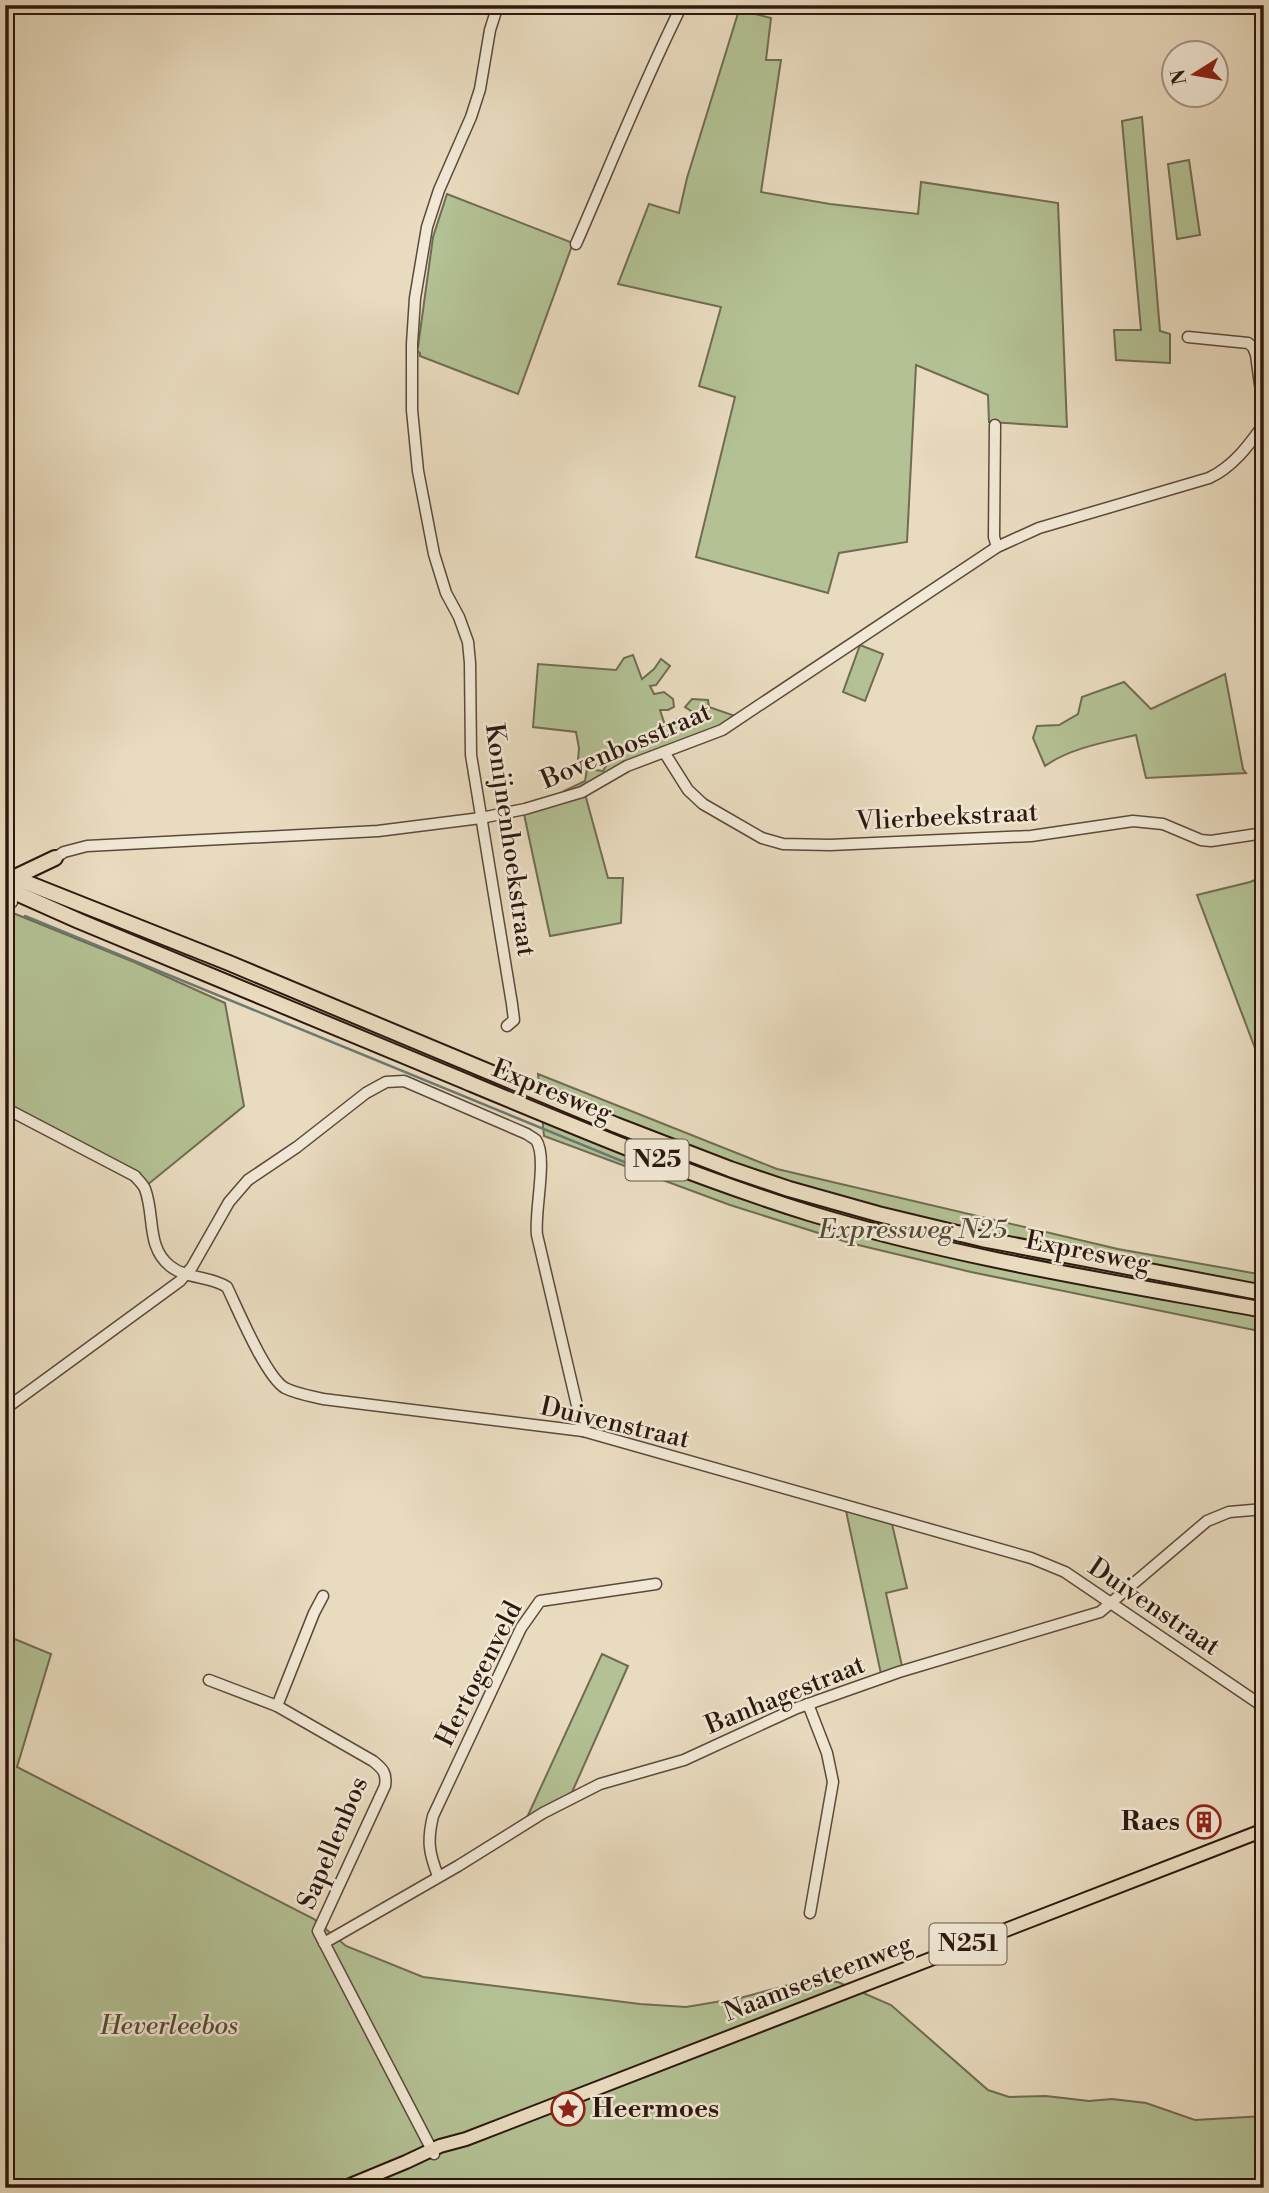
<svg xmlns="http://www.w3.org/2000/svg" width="1269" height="2193" viewBox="0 0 1269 2193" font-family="'Libre Bodoni',serif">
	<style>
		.green { fill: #b3c194; stroke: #706c52; stroke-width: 2 }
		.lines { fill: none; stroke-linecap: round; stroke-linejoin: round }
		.stream { stroke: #6d7973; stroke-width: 2.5 }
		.minor-casing { stroke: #5c493b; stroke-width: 13 }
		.major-casing { stroke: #2d180f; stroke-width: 16 }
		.highway-casing { stroke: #2d180f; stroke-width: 18 }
		.minor { stroke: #f1e8d5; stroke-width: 10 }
		.major { stroke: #e9dbbf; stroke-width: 12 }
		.highway { stroke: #e9dbbf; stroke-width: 14 }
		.labels { text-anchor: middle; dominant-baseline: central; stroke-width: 5; stroke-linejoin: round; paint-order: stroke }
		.shield { fill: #f1e8d5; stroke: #68564a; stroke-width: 2 }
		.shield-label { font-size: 24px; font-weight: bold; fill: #2d180f }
		.street-label { font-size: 26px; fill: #2d180f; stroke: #f1e8d5 }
		.park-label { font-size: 26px; font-style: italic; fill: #554b37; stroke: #f1e8d5 }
		.poi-label { font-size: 26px; font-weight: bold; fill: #2d180f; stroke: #f1e8d5; text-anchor: end }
	</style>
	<rect width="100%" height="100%" fill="#e9dbbf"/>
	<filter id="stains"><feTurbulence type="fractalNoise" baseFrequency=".00286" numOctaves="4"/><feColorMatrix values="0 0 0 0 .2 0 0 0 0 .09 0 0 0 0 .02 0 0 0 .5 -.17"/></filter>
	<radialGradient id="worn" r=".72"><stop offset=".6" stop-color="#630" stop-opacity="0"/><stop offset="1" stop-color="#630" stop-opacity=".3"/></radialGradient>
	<g class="green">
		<polygon points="739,10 771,18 766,60 781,60 761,192 830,204 918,214 921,182 1058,203 1067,427 989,422 988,395 916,365 907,542 839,553 828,593 696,557 735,397 699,386 721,307 618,284 649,204 679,213 687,178"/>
		<polygon points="1142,117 1160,331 1170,334 1170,363 1116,360 1114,330 1141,330 1122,121"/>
		<polygon points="1189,160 1200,235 1177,239 1168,164"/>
		<polygon points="447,194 573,243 518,394 420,356 420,353 414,349 414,346 418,347 433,237"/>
		<polygon points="860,645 883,654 865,701 843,692"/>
		<polygon points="633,655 642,679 654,669 661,659 670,666 656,685 650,686 654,694 664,692 673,699 674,707 668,710 660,710 665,725 680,718 683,731 688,730 689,721 694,713 685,707 692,699 708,700 709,707 741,718 627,766 585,794 608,878 623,878 621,923 550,936 524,814 565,797 564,791 585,781 587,769 603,771 607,764 578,760 579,748 576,732 533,727 538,664 616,670 624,658"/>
		<path d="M1225,674L1243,769L1246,773L1146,778L1136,735C1106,742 1070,748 1045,766L1033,738L1037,726L1059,725L1078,714L1082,697L1124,682L1151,709Z"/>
		<polygon points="1257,879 1264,897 1264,1072 1197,895 1250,882"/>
		<polygon points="8,911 134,962 225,1003 244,1106 146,1186 131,1170 80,1142 55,1133 5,1105 5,914"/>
		<polygon points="538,1074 777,1169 1118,1249 1264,1275 1264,1332 971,1272 850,1243 730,1205 544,1136"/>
		<polygon points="846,1511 892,1524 907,1588 886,1593 902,1666 881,1674"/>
		<polygon points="5,1635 51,1654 17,1767 314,1919 346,1946 423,1977 640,2004 686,2007 740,1998 811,1979 838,1982 891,2005 988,2090 1009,2097 1046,2096 1089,2101 1112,2099 1146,2103 1195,2120 1264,2116 1264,2188 5,2188"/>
		<polygon points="602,1654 628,1666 569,1799 524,1824"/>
	</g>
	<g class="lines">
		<polyline class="stream" points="25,916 651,1173"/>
		<defs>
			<g id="minor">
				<polyline points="498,5 490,30 480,89 471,117 439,190 427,227 415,298 412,344 412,410 418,471 434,554 446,593 459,617 468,642 470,663 471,755 512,1004 514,1020 507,1026"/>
				<path d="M576,244C611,164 643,83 682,5"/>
				<polyline points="1188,337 1248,343 1253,347 1256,355 1264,413"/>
				<polyline points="995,425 994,537 997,547"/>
				<polyline points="664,752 688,790 703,804 762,838 783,844 830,845 1031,836 1133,821 1163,824 1201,840 1211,841 1264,833"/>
				<path d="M55,858L64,852L87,846L378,831L481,818L525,809L582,792L627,766L722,730L997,547L1039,528L1209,478C1233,467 1249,445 1264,424"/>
				<polyline points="5,908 12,902"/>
				<path d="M5,1108L135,1176C138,1180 143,1184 145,1189C155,1215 146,1247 170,1266C186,1279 210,1276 227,1287C238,1310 266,1377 285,1388C297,1394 311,1396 323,1399L583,1431L1031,1558L1065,1572L1264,1707"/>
				<path d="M5,1409L180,1281L192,1267L229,1202L248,1180L297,1147L366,1093L386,1082L404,1081L527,1134C528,1135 535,1139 536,1140C548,1157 534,1212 537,1235L583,1431"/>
				<path d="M209,1680L277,1706L373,1761C383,1769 387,1773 385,1786L318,1931L434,2154"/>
				<polyline points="808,1704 827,1753 833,1782 810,1913"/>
				<polyline points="277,1706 314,1613 323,1596"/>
				<path d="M438,1876C429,1853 427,1841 433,1816L521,1628L540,1601L656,1584"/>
				<polyline points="324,1943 458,1866 543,1813 600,1784 684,1760 797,1708 899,1672 1100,1612 1207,1521 1229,1512 1264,1509"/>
			</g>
			<polyline id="major" points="343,2188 406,2162 440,2146 466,2139 1264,1830"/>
			<g id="highway">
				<polyline points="5,874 229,963 616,1125 730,1169 789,1189 878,1214 982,1239 1264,1293"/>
				<polyline points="13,878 55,858"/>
				<path d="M5,888L79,921C207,974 334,1027 462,1080C577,1128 691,1176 809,1213C957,1258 1112,1282 1264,1310"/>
			</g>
		</defs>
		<use href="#minor" class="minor-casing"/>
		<use href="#major" class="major-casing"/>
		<use href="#highway" class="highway-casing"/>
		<use href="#minor" class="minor"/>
		<use href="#major" class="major"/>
		<use href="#highway" class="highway"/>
	</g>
	<defs>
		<symbol id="building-ring" viewBox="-11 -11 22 22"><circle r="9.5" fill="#f1e8d5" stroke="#8f2418" stroke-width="1.5"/><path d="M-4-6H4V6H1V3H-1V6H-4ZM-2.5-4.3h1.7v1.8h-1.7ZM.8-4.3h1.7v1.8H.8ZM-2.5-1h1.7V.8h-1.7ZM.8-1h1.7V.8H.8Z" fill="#8f2418"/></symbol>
		<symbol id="sight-ring" viewBox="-11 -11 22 22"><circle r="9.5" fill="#f1e8d5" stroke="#8f2418" stroke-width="1.5"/><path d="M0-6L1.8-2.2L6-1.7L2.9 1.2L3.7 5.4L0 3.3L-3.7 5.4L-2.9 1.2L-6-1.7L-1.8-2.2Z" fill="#8f2418"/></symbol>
	</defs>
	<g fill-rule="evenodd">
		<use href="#building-ring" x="1185" y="1803" width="38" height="38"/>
		<use href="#sight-ring" x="549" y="2090" width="38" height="38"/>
	</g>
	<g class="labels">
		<g class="shield">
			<rect x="625.5" y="1139.5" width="63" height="41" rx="5"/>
			<rect x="929.5" y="1923.5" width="77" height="41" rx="5"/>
		</g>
		<g class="shield-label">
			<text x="657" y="1160">N25</text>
			<text x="968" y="1944">N251</text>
		</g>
		<g class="street-label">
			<text transform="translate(626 746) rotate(-23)">Bovenbosstraat</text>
			<text transform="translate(947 817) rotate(-3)">Vlierbeekstraat</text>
			<text transform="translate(510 840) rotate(82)">Konijnenhoekstraat</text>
			<text transform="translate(552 1091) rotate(22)">Expresweg</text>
			<text transform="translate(1088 1252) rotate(11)">Expresweg</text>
			<text transform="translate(615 1423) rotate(13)">Duivenstraat</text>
			<text transform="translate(1154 1607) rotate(34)">Duivenstraat</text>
			<text transform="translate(479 1674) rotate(-63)">Hertogenveld</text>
			<text transform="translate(785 1695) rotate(-22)">Banhagestraat</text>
			<text transform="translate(333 1843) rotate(-67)">Sapellenbos</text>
			<text transform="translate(818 1978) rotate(-21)">Naamsesteenweg</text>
		</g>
		<g class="park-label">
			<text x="913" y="1230">Expressweg N25</text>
			<text x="169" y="2026">Heverleebos</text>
		</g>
		<g class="poi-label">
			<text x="1180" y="1822">Raes</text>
			<text x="592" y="2109" text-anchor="start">Heermoes</text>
		</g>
	</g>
	<rect width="1269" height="2193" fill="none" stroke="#e9dbbf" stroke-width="28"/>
	<rect x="7" y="7" width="1255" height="2179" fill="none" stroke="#2d180f" stroke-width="3.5"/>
	<rect x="14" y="14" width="1241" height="2165" fill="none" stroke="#2d180f" stroke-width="2"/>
	<g transform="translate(1195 74) rotate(259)"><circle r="33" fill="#f1e8d5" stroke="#a39586" stroke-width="2"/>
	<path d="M0-5L12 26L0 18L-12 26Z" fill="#8f2418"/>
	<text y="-10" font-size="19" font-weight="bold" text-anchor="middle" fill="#2d180f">N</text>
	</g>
	<rect width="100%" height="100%" filter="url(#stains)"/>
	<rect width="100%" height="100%" fill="url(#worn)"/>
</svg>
